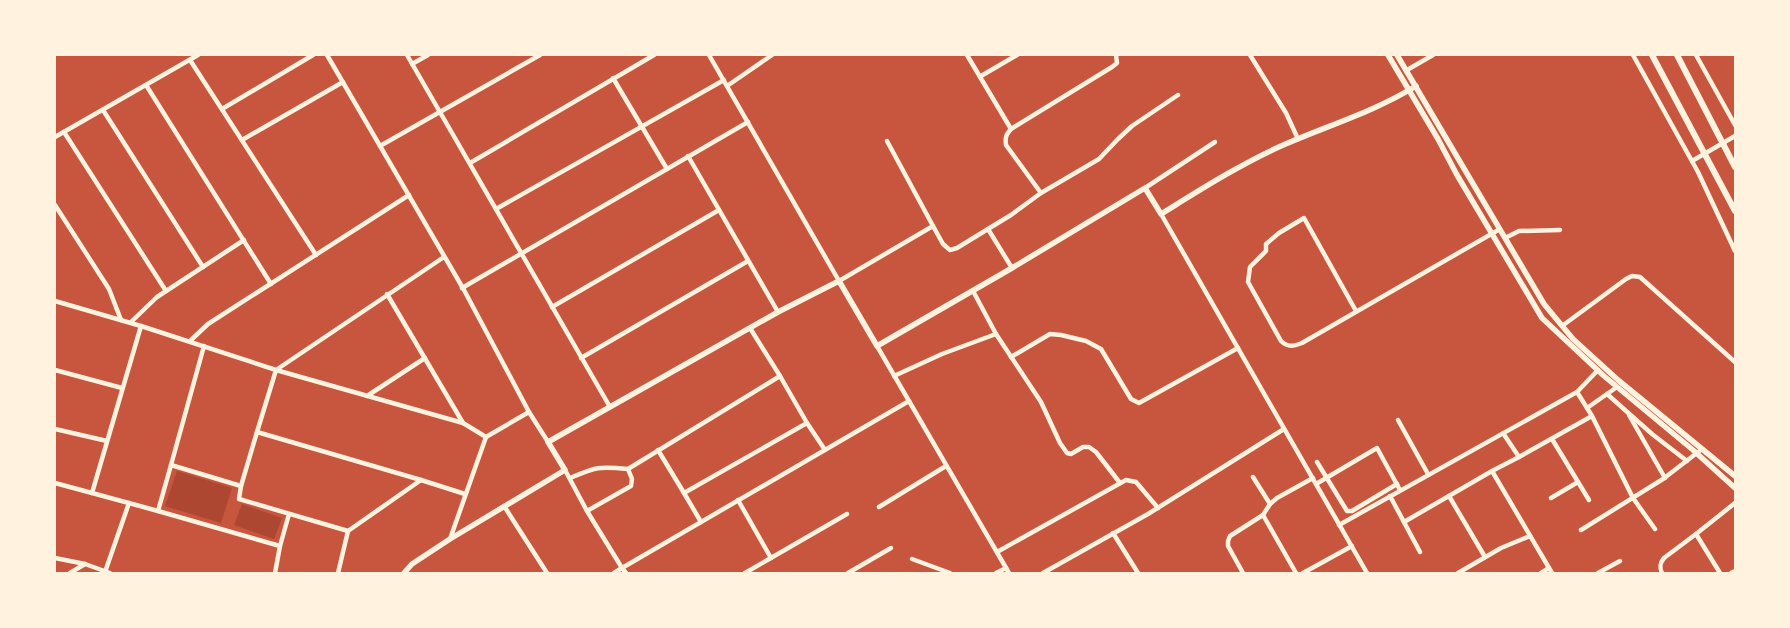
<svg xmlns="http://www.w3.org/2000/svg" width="1790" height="628" viewBox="0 0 1790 628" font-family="Cabin,sans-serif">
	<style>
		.green { fill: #ae4732 }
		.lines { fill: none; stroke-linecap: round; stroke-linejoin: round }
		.minor { stroke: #fff3e0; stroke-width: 4.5 }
		.tertiary { stroke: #fff3e0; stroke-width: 5.5 }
		.secondary { stroke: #fff3e0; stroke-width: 6 }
	</style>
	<rect width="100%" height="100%" fill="#c8553d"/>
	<g class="green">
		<polygon points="177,471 232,488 221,523 165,506"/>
		<polygon points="242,504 282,518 274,539 234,525"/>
	</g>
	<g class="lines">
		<g class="minor">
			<polyline points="327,55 464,290 529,412"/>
			<polyline points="407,55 610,407"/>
			<polyline points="709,55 839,281 933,226 943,244 950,250 957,248 988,229 1012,268"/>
			<polyline points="967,55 1011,129"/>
			<polyline points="1250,55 1286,113 1298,139"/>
			<polyline points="1633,55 1698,172 1735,251"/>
			<polyline points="1696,55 1735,125"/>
			<polyline points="190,60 316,255"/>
			<polyline points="412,64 428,55"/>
			<polyline points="1407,70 1433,55"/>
			<polyline points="981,76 1017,55"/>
			<polyline points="613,78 667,169"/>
			<polyline points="146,85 271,284"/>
			<polyline points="727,86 772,55"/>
			<polyline points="222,109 313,55"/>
			<polyline points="103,110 203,267"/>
			<polyline points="64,132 166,291"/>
			<polyline points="55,137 198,55"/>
			<polyline points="242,140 343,82"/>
			<polyline points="887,141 933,226"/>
			<polyline points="380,146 540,55"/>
			<polyline points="688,156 778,312"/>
			<polyline points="1692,161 1735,136"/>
			<polyline points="470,163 654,55"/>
			<polyline points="1145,188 1215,142"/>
			<path d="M1041,193L1006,145C1005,137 1006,135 1011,129L1112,67L1117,63L1116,55"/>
			<polyline points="55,205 109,289 121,320"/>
			<polyline points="496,209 724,80"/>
			<polyline points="1161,214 1367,573"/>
			<polyline points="988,229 1011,215 1041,193 1099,159 1118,139 1132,126 1178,95"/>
			<polyline points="1505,238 1519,231 1560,230"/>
			<polyline points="462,288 748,122"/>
			<polyline points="973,291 996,334 1041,402 1060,443 1067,453 1071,454 1083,447 1089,447 1096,452 1120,483"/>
			<polyline points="387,294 463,423"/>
			<polyline points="55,301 141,326"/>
			<polyline points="552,307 719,210"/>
			<path d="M1356,311L1304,218L1279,233L1266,244V251L1250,267L1248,282L1281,341C1288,348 1294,346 1302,343L1500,229"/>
			<polyline points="131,322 157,297 244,240"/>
			<polyline points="1562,326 1626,279 1632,276 1640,277 1735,362"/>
			<polyline points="750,328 780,376"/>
			<polyline points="190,341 208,324 409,195"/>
			<polyline points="877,346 1009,573"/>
			<polyline points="1011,357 1050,334 1061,335 1086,341 1101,349 1131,399 1139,403 1238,348"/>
			<polyline points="581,358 748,261"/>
			<polyline points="55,370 122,388"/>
			<polyline points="894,376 942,354 996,334"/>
			<polyline points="1607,394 1652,434 1687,461"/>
			<polyline points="367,396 425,358"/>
			<polyline points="1587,408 1617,387"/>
			<polyline points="1629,415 1665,478"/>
			<polyline points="1592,416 1633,498 1655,529"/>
			<polyline points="1398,420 1428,474"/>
			<polyline points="807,423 825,450"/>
			<polyline points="55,429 107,441"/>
			<polyline points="257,432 276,370 444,257"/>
			<polyline points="1552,439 1589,500"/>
			<polyline points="658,450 684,493"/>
			<polyline points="1519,457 1592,416 1577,392"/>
			<polyline points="1317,462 1347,511 1352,511 1397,484"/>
			<polyline points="171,465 204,346"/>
			<polyline points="565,470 587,511 622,568 614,573"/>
			<polyline points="1492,471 1519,457 1503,433"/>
			<polyline points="1253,477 1270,504"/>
			<path d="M570,478C596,467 599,466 628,469"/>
			<polyline points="55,483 92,493"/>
			<polyline points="1316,484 1377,448 1400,490"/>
			<polyline points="241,486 257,432 421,480"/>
			<polyline points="1390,496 1420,552"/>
			<polyline points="1449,496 1485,557"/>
			<polyline points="1551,498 1578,482"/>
			<polyline points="738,500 771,558"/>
			<polyline points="504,506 547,573"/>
			<polyline points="879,507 946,466"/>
			<polyline points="158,511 92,493 141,326 276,370 463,423 486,437"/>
			<polyline points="587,511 631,486 632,479 628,469 780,376 807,423 684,493 701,522"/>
			<polyline points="289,514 280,546 158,511 171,465 241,486 239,499 348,531 421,480 465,494"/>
			<polyline points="1263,515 1296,573"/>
			<polyline points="1404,522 1492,471 1552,573"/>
			<polyline points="1339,525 1577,392 1598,370"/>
			<polyline points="1581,530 1663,479 1702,449"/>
			<polyline points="1113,533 1138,573"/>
			<polyline points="450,539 486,437 529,412 548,442"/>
			<polyline points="997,552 1126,480 1136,482 1158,508"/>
			<polyline points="55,558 85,564 110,573"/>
			<polyline points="912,559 950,573"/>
			<polyline points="105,572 129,503"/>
			<polyline points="70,573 85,564"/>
			<polyline points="275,573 280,546"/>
			<polyline points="338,573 348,531"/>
			<polyline points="626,573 622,568 909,401"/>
			<polyline points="745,573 847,514"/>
			<polyline points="848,573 891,548"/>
			<polyline points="996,573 1006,568"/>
			<polyline points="1043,573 1148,514 1284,429"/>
			<polyline points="1243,573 1228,546 1228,541 1230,536 1263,515 1270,504 1277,498 1313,478"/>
			<polyline points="1303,573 1352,546"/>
			<polyline points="1458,573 1501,548 1530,536"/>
			<polyline points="1541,573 1549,568"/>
			<polyline points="1598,573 1620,561"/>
			<path d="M1662,573C1659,567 1660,563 1664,558L1696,534"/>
			<polyline points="1720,573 1696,534 1735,503"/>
			<polyline points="1731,573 1735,571"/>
		</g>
		<g class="tertiary">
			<polyline points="1388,55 1438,139 1457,175 1542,318 1604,376 1693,450 1735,488"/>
			<polyline points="1397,55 1544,304 1573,339 1618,380 1735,476"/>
			<path d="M404,573L412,564L450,539L565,470L548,442L778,312L839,281L877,346L1012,268L1145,188L1161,214C1200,190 1239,165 1281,146C1326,126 1374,112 1416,86"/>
		</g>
		<g class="secondary">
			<polyline points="1652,55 1735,211"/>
			<polyline points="1677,55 1735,167"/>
		</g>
	</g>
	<rect width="1790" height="628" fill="none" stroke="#fff3e0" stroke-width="112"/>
</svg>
